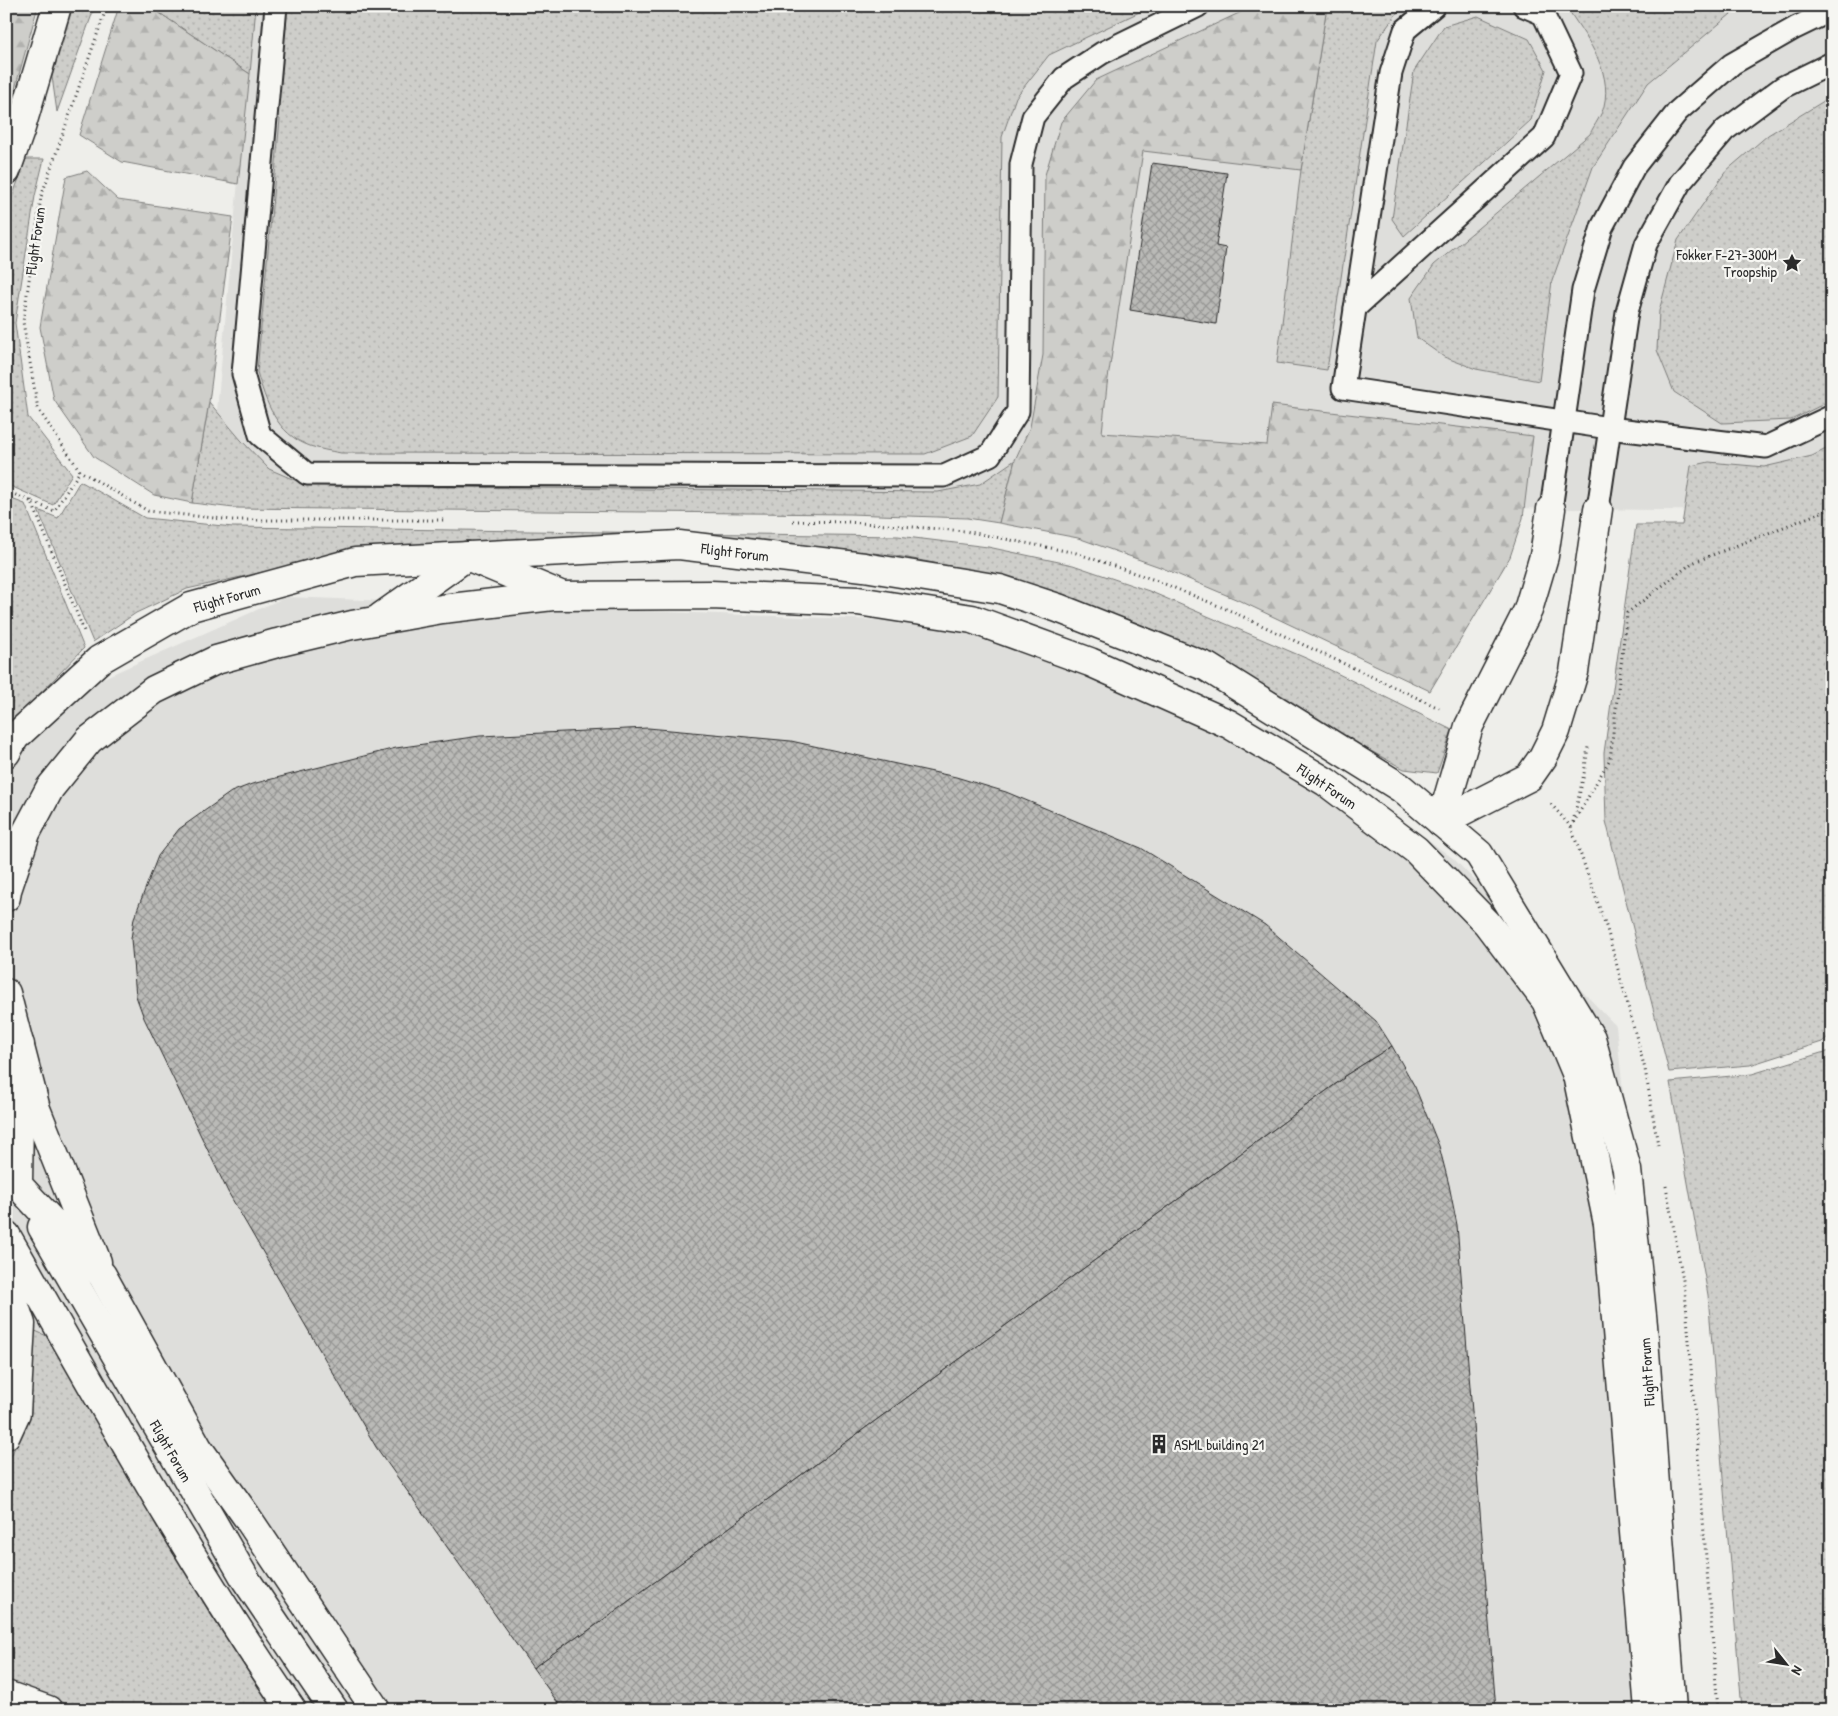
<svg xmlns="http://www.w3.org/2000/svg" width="1838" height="1716" viewBox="0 0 1838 1716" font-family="'Patrick Hand',sans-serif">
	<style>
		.built { fill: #dededb }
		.grass { fill: url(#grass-dots); stroke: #7c7c7a }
		.forest { fill: url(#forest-firs); stroke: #7c7c7a }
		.building { fill: url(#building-cross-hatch); stroke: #2b2b2b }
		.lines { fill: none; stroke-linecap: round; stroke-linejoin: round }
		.service-casing { stroke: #2b2b2b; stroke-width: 25 }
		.minor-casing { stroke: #2b2b2b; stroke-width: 31 }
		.secondary-casing { stroke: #2b2b2b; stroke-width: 31 }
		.path { stroke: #2b2b2b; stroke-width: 3; stroke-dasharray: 1 4; stroke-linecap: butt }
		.service { stroke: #f6f6f2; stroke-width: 21 }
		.minor { stroke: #f6f6f2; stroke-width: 28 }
		.secondary { stroke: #f6f6f2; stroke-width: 28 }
		.labels { text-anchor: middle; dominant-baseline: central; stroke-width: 4.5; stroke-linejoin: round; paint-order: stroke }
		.street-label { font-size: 15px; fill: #2b2b2b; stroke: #f6f6f2 }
		.poi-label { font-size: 15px; fill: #2b2b2b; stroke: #f6f6f2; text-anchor: end }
	</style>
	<defs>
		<pattern id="grass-dots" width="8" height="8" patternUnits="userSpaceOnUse" patternTransform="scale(1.25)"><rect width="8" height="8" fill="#cececa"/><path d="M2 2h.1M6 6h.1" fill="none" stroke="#b1b1ae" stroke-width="1.8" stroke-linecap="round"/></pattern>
		<pattern id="forest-firs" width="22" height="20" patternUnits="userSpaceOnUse" patternTransform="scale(1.25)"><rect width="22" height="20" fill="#cececa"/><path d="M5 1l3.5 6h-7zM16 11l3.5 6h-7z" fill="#b1b1ae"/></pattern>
		<pattern id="building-cross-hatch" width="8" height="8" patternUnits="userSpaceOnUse" patternTransform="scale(1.25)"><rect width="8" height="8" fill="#babab7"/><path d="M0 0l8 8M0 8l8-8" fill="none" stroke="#979795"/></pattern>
	</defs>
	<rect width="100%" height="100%" fill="#eeeeea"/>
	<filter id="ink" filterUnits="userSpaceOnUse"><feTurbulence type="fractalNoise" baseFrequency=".02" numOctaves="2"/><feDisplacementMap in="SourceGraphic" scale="10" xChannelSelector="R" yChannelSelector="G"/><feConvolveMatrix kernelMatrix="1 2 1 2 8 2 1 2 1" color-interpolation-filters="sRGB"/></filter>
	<g filter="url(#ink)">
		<g class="built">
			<polygon points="254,6 1832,6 1832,464 1737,511 1051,502 209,498"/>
			<polygon points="286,597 1029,626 1276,730 1454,859 1616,1026 1689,1710 6,1710 6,614 92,683"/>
		</g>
		<g class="grass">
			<polygon points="73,6 95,6 57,112 52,77"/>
			<polygon points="149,6 256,6 250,74"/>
			<path d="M279,6H1152L1049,55L1016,97L1002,137L998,397L972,436L925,454L341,453C330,451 319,449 310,446C276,434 266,402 257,372L280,119L268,117Z"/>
			<polygon points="1327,6 1402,6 1377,41 1327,370 1277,363 1301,170"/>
			<path d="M1566,6H1748L1731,14L1648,83L1593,167L1552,281L1539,381L1476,369L1444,357L1417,338L1411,298L1434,265L1590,134C1594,125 1602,115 1604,106C1613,69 1584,35 1566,6Z"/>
			<polygon points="1478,16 1529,39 1546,70 1531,120 1404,236 1392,219 1414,71 1444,26"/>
			<polygon points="1832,96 1832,400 1791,420 1722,423 1674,392 1657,350 1659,311 1678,240 1726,171 1768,135"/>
			<polygon points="26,159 44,159 35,196 15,323 28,417 72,474 53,505 6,484 6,214"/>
			<polygon points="209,402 241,440 269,469 304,484 336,486 938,492 980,484 1015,460 999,523 967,518 849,514 234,508 192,503"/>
			<polygon points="1832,446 1832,1034 1822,1042 1750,1065 1669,1072 1606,821 1604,753 1636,525 1682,525 1691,466 1709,462 1764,467 1812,456"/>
			<polygon points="80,481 145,518 233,527 898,536 988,547 1073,565 1149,591 1308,659 1452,730 1437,773 1404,769 1369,750 1286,698 1209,654 1135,622 1064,598 981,572 892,555 752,540 353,552 187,589 136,613 93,642 38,510 58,518"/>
			<polygon points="6,497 25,504 84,648 6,729"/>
			<polygon points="1832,1051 1832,1710 1742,1710 1708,1295 1670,1082 1752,1074 1821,1053"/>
			<polygon points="33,1330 47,1336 208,1610 273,1710 78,1710 49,1696 6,1682 6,1467 31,1412"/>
		</g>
		<g class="forest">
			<polygon points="6,6 38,6 6,121"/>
			<polygon points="119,6 149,6 250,74 238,184 122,162 79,135"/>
			<polygon points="1254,6 1327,6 1301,170 1143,151 1107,385 1102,433 1267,445 1272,405 1533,436 1523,518 1510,557 1430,691 1238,600 1160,567 1078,538 999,523 1015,460 1030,427 1043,355 1045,175 1061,122 1096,80"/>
			<polygon points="87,171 118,200 233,217 209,402 192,503 154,495 94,457 54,400 40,327 66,177"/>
		</g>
		<g class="building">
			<polygon points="1152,163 1227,173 1216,246 1226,248 1216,324 1130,310"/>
			<polygon points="648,728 791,741 956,777 1006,792 1141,848 1265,925 1376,1021 1392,1046 1343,1077 1344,1078 581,1636 580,1634 533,1668 376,1447 228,1192 144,1018 136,996 131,939 134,918 158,856 179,829 231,792 252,784 396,748 480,736"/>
			<polygon points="1392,1046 1415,1087 1439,1146 1449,1185 1457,1225 1496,1710 563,1710 533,1668 580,1634 581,1636 1344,1078 1343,1077"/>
		</g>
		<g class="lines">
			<defs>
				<g id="service">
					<polyline points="276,6 243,374 260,435 307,474 944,476 990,455 1018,411 1021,164 1033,117 1064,78 1102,53 1198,6"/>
					<polyline points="1434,6 1405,30 1391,73 1343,388 1609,428 1766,447 1832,416"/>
					<polyline points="1355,308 1544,137 1571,73 1543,14 1524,6"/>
					<polyline points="1551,509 1583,290 1602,227 1634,167 1678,111 1732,64 1795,28 1832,10"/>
					<polyline points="1598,509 1627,312 1646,244 1680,183 1725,130 1783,87 1832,63"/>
				</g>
				<g id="minor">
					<polyline points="381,617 467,556 558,594"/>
					<polyline points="6,753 15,737 99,660 191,607 355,562 679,545 864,567 1000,589 1058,608 1207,667 1401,788 1479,854 1591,1038 1627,1170 1643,1325 1672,1710"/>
					<polyline points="1441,822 1529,777 1543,757 1556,731 1574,672 1598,509"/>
					<polyline points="1441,822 1469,726 1528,610 1544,556 1551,509"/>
					<polyline points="6,897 7,890 26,833 50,788 89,740 154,690 216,660 277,643 352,625 442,609 553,596 711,595 858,601 972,619 1090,662 1229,724 1326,782 1416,850 1487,923 1546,1001 1577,1075"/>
					<polyline points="6,993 36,1109 97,1262"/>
					<polyline points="20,1045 18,1185 102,1275 198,1448 247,1517 376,1710"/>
					<polyline points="1584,1057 1577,1075 1608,1224 1649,1710"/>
					<polyline points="42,1227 246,1580 334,1710"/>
					<polyline points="6,1695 48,1710"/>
				</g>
				<g id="secondary">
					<polyline points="6,171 20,131 57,6"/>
					<path d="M6,1235C98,1395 187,1558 292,1710"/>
					<polyline points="6,1280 21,1324 16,1413 6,1435"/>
				</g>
			</defs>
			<use href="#service" class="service-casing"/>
			<use href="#minor" class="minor-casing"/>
			<use href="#secondary" class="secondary-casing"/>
			<g class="path">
				<polyline points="107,6 41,197 23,322 38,409 80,471 148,511 233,520 446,520"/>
				<polyline points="6,491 54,511 80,471"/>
				<polyline points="31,500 84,631"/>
				<polyline points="793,521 848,522 965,531 1076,553 1155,580 1231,611 1439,708"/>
				<polyline points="1551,804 1571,827 1607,929 1645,1069 1658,1145"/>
				<polyline points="1573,822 1584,774 1588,747"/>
				<polyline points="1571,827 1610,759 1627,613 1692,563 1832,508"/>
				<polyline points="1666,1186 1685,1291 1718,1710"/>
			</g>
			<use href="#service" class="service"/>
			<use href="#minor" class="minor"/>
			<use href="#secondary" class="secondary"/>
		</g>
	</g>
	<defs>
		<symbol id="sight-bare" viewBox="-9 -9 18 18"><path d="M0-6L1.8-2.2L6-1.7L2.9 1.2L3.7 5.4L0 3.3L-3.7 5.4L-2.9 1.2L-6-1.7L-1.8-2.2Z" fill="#2b2b2b" stroke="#f6f6f2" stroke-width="2.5" paint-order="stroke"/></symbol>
		<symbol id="building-bare" viewBox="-9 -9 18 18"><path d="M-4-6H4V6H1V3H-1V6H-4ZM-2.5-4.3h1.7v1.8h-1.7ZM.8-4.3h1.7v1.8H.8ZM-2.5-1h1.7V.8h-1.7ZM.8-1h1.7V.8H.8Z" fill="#2b2b2b" stroke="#f6f6f2" stroke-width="2.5" paint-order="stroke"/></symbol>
	</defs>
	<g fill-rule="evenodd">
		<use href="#sight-bare" x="1778" y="249" width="28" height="28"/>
		<use href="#building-bare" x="1145" y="1430" width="28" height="28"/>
	</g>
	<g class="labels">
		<g class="street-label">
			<text transform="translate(35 241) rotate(-82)">Flight Forum</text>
			<text transform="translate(735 552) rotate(7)">Flight Forum</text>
			<text transform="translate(227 598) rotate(-16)">Flight Forum</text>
			<text transform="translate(1327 786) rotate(34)">Flight Forum</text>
			<text transform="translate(1647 1372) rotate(-94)">Flight Forum</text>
			<text transform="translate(171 1451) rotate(60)">Flight Forum</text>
		</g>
		<g class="poi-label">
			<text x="1777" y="254">Fokker F-27-300M<tspan x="1777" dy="17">Troopship</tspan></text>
			<text x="1174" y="1444" text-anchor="start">ASML building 21</text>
		</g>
	</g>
	<rect width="1838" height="1716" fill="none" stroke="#f6f6f2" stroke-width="25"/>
	<rect x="12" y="12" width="1813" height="1691" fill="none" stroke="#2b2b2b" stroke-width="2" filter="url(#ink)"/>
	<g transform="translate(1786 1664) rotate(120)" stroke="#f6f6f2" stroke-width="4" paint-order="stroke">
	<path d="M0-4L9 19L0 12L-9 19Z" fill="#2b2b2b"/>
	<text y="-8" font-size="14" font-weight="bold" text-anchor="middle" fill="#2b2b2b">N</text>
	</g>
</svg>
